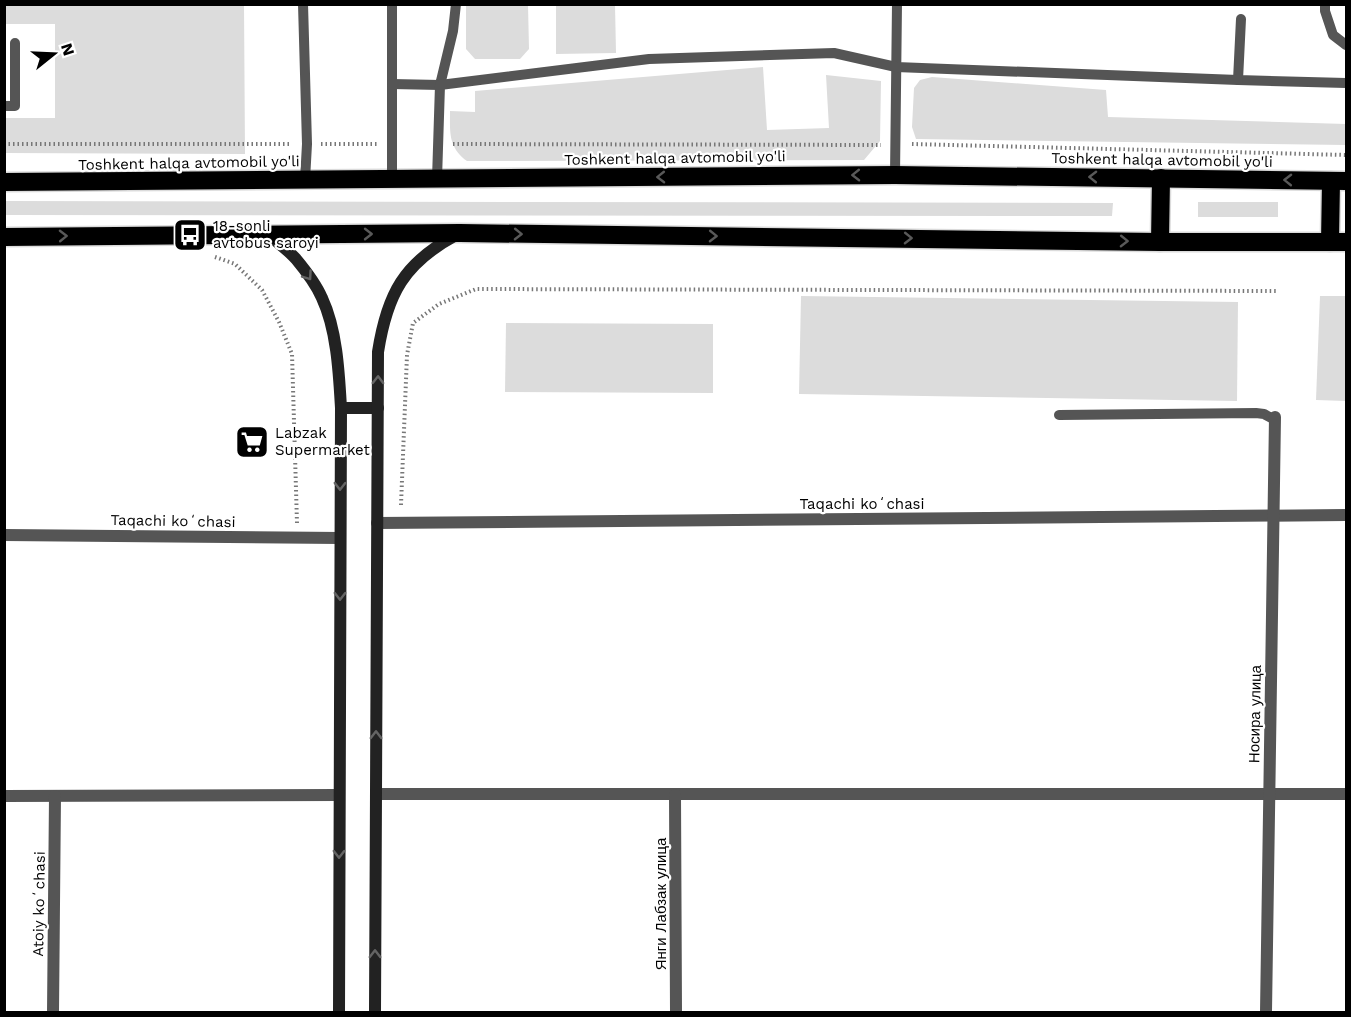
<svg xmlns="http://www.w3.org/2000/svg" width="1351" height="1017" viewBox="0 0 1351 1017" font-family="'Work Sans',sans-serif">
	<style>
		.green { fill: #dcdcdc }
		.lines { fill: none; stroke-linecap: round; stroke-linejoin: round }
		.highway-casing { stroke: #dbdbdb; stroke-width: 21 }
		.path { stroke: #777; stroke-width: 4; stroke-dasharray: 1.5 3; stroke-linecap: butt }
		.lane { stroke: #555; stroke-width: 10 }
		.street { stroke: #555; stroke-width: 12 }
		.secondary { stroke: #222; stroke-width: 12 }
		.highway { stroke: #000; stroke-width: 18 }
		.oneway { stroke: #595959 }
		.oneway2 { stroke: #646464 }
		.labels { text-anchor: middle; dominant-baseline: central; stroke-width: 4.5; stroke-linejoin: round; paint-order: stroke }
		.street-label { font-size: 15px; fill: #000; stroke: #fff }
		.poi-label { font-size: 15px; fill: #000; stroke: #fff; text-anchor: start }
	</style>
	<rect width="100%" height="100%" fill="#fff"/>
	<g class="green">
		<polygon points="5,4 244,5 245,154 5,153 5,118 55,118 55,24 5,24"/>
		<polygon points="466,5 528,5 529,49 520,59 475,59 466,49"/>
		<polygon points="556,5 615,5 616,53 556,54"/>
		<path d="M763,67L767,130L829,128L826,75L881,81L880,141L864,160L467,161C448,147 450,132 450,111L475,112V91Z"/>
		<polygon points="932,77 1106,90 1108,117 1346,124 1346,145 916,139 912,127 914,88 920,80"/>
		<polygon points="5,201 1113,203 1112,216 5,215"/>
		<rect x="1198" y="202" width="80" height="15"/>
		<polygon points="801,296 1238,302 1237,401 799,394"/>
		<polygon points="1320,296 1346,296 1346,401 1316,400"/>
		<polygon points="506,323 713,324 713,393 505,392"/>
	</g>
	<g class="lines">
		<defs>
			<g id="highway">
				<polyline points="4,182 895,175 1346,181"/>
				<polyline points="4,237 460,233 1160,242 1346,242"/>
				<polyline points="1160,242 1161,178"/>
				<polyline points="1330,242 1331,181"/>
			</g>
		</defs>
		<use href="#highway" class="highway-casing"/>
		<g class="path">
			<polyline points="4,144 290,144"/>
			<polyline points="321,144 377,144"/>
			<polyline points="453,144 881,145"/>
			<polyline points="912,144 1346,155"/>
			<polyline points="215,257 235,264 262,290 279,322 292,354 297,523"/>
			<polyline points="401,505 407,355 413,323 439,304 476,289 1276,291"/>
		</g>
		<g class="lane">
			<polyline points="303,4 307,144 305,180"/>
			<polyline points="392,4 392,179"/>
			<polyline points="1325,4 1325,11 1333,35 1346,45"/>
			<polyline points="1241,19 1238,80 1346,83"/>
			<polyline points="392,84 440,85 453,31 456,4"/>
			<polyline points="4,106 15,106 15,43"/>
			<polyline points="895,175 897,4"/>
			<polyline points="437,179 440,85 649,59 834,53 896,67 1238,80"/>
			<polyline points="1059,415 1256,413 1264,414 1275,420"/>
		</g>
		<g class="street">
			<polyline points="377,523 1346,515"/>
			<polyline points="4,535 340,538"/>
			<polyline points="376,794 1346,794"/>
			<polyline points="675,795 676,1012"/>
			<polyline points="4,796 339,795"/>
			<polyline points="53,1012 55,796"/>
			<polyline points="1266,1012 1275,417"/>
		</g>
		<g class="secondary">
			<path d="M268,234C277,242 288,250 296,259C306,271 316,284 322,298C337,330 339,373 341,408L339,1012"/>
			<polyline points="341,408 378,408"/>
			<path d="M375,1012L378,352C387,294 404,263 456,235"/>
		</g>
		<use href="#highway" class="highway"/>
	</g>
	<defs><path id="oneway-chevron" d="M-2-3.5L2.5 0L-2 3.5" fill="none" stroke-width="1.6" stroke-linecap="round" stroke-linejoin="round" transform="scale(1.5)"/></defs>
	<g class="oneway">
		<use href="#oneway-chevron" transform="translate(856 175) rotate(179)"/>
		<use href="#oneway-chevron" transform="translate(661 177) rotate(179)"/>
		<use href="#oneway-chevron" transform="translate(1093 177) rotate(-179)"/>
		<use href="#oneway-chevron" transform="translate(1288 180) rotate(-179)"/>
		<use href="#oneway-chevron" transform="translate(368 234)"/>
		<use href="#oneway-chevron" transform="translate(518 234) rotate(1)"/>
		<use href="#oneway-chevron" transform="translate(63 236) rotate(-1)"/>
		<use href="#oneway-chevron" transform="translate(713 236) rotate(1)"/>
		<use href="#oneway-chevron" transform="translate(908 238) rotate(1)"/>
		<use href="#oneway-chevron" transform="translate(1124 241) rotate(1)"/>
	</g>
	<g class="oneway2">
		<use href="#oneway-chevron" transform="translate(308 276) rotate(55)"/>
		<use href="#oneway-chevron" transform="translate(378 380) rotate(-89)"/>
		<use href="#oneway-chevron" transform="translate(340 486) rotate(90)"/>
		<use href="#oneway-chevron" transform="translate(340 596) rotate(90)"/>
		<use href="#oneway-chevron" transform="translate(376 735) rotate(-90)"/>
		<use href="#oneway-chevron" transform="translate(339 854) rotate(90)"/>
		<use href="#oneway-chevron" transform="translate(375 954) rotate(-90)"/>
	</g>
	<defs>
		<symbol id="bus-square" viewBox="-11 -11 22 22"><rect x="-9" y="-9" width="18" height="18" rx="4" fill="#000" stroke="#fff"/><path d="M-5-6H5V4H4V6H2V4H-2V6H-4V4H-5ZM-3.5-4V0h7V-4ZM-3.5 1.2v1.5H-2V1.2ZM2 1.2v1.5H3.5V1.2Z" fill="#fff"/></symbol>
		<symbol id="supermarket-square" viewBox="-11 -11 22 22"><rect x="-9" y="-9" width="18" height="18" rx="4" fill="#000" stroke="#fff"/><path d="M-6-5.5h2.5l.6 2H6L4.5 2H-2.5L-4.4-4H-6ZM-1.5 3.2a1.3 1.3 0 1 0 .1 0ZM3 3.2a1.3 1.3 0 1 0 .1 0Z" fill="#fff"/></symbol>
	</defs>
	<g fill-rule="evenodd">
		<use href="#bus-square" x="171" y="216" width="38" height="38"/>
		<use href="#supermarket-square" x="233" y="423" width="38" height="38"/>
	</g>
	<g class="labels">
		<g class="street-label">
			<text transform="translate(675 158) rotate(-1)">Toshkent halqa avtomobil yo'li</text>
			<text transform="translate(1162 160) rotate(1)">Toshkent halqa avtomobil yo'li</text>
			<text transform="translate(189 163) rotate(-1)">Toshkent halqa avtomobil yo'li</text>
			<text x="862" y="504">Taqachi koʻchasi</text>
			<text transform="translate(173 521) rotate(1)">Taqachi koʻchasi</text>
			<text transform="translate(1255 714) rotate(-89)">Носира улица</text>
			<text transform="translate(39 904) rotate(-89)">Atoiy koʻchasi</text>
			<text transform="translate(661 904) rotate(-90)">Янги Лабзак улица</text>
		</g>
		<g class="poi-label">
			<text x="213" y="226">18-sonli<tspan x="213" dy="17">avtobus saroyi</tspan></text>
			<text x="275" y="433">Labzak<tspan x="275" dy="17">Supermarket</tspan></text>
		</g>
	</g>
	<rect width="1351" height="1017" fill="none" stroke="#000000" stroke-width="12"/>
	<g transform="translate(54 54) rotate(72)" stroke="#ffffff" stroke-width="4.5" paint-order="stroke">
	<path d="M0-4.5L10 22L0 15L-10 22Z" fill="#000000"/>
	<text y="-9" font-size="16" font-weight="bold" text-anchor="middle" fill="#000000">N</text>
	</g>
</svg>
